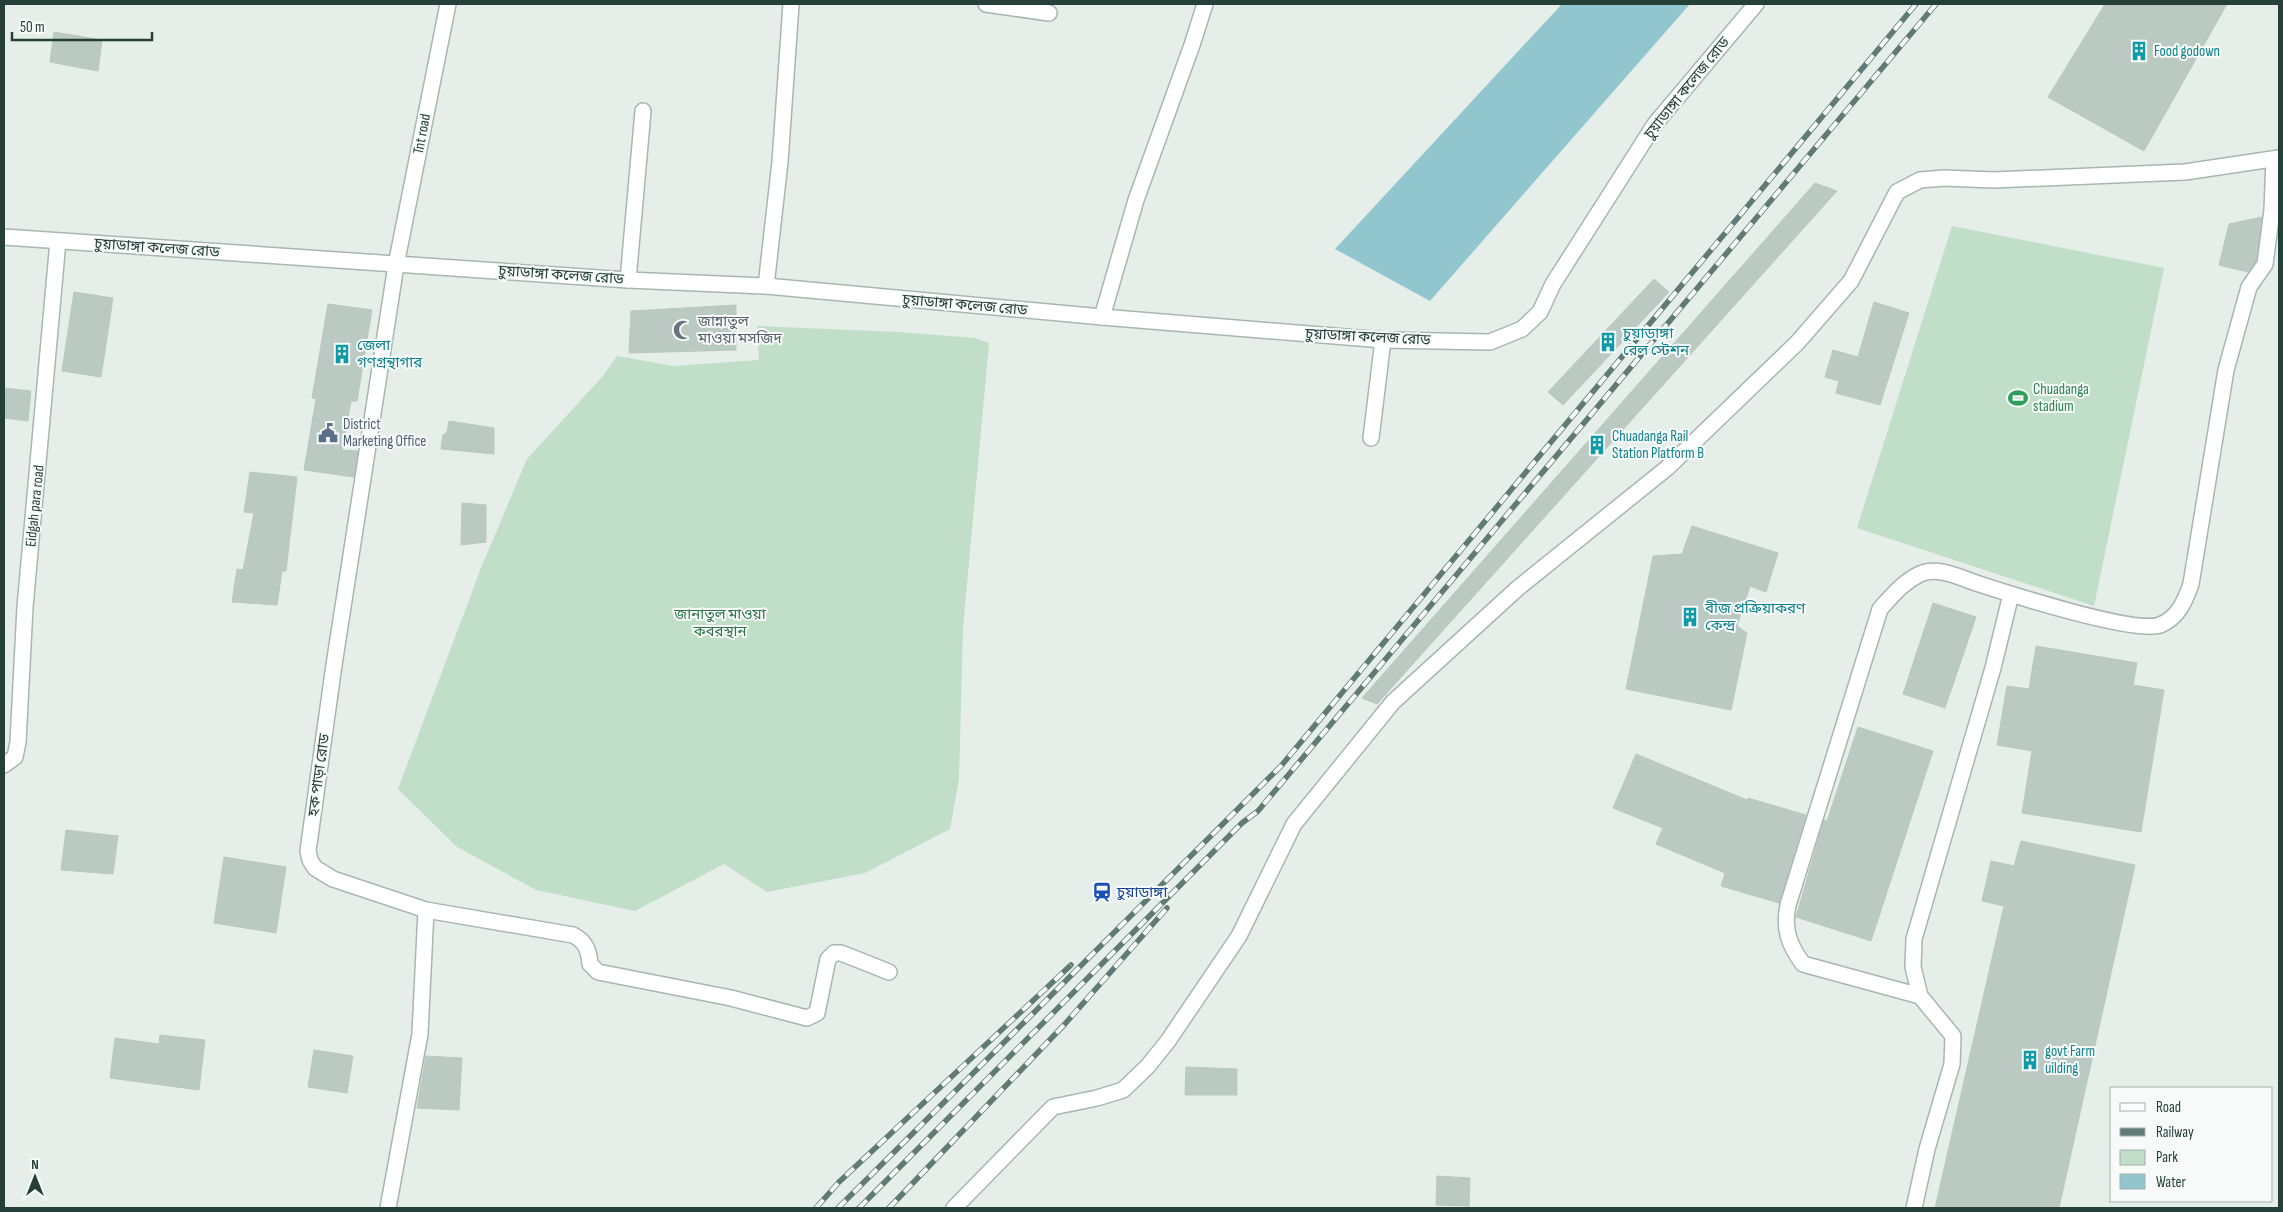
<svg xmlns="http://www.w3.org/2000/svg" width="2283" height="1212" viewBox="0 0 2283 1212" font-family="'Sofia Sans Condensed','Noto Sans Bengali',sans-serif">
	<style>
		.green { fill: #c0dec8 }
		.water { fill: #92c6cf }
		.building { fill: #bbc9c3; stroke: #b9c8c1 }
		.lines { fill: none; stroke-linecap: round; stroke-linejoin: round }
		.street-casing { stroke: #a8b6b1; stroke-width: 18 }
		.street { stroke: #fff; stroke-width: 15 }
		.rail-casing { stroke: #607b74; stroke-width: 5.5 }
		.rail { stroke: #f7faf9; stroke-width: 4; stroke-dasharray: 11; stroke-linecap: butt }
		.labels { text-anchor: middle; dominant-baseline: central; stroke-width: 4; stroke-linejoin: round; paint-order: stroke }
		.culture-label { font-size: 15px; fill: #0d838f; stroke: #f7faf9; text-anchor: start }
		.street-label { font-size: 15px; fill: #254039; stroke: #f7faf9 }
		.worship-label { font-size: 15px; fill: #5b616d; stroke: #f7faf9; text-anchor: start }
		.leisure-label { font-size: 15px; fill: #27864d; stroke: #f7faf9; text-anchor: start }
		.service-label { font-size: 15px; fill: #4e5e75; stroke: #f7faf9; text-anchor: start }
		.park-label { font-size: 15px; fill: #31754c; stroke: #f7faf9 }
		.transit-label { font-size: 15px; fill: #164399; stroke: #f7faf9; text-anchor: start }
	</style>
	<rect width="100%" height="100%" fill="#e6eeea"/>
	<g class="green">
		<polygon points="1952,226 2164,268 2094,606 1857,528"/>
		<polygon points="757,326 899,332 975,338 989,343 963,628 959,779 950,829 865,873 767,892 724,864 635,911 536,890 457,847 398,789 481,568 527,459 602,377 617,356 673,366 759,360"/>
	</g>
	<polygon class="water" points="1562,4 1690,4 1430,301 1335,249"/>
	<g class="building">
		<polygon points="2105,4 2227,4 2144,151 2048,97"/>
		<polygon points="54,32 102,40 98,71 50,62"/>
		<polygon points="1815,183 1837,191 1377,704 1362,698"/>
		<polygon points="2262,217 2256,261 2248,272 2219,265 2229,224"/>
		<polygon points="1654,279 1669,292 1563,405 1548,392"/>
		<polygon points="74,292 113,298 101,377 62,371"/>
		<polygon points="1874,302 1909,313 1880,405 1836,393 1839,381 1825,377 1833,350 1858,357"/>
		<polygon points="328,304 372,310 357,401 351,401 342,450 358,451 354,477 304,470 316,399 312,398"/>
		<polygon points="736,305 736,350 629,353 631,311"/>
		<polygon points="4,388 31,391 28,421 4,418"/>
		<polygon points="449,421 494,428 494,454 441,449 443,435 447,432"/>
		<polygon points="250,472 297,477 286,571 282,571 277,605 232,602 237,569 243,570 254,513 244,512"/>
		<polygon points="462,503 486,505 486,542 461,545"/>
		<polygon points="1692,526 1778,553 1766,592 1750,586 1737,626 1747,633 1731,710 1626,689 1653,556 1682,554"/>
		<polygon points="1933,603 1976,617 1945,708 1903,694"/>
		<polygon points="2036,646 2137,663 2133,685 2164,690 2141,832 2022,813 2032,751 1997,745 2007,686 2029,689"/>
		<polygon points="1858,727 1933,751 1871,941 1796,917 1824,820 1827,821"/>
		<polygon points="1636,754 1747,800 1748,798 1806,815 1779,903 1721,886 1725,873 1656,844 1663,828 1613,808"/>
		<polygon points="66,830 118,836 113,874 61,870"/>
		<polygon points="2021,841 2135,865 2059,1208 1935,1208 2004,906 1982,901 1991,861 2014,866"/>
		<polygon points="224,857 286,867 276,933 214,923"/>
		<polygon points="160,1035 205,1040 199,1090 110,1078 115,1038 159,1044"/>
		<polygon points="314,1050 353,1056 347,1093 308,1087"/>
		<polygon points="426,1056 462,1058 459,1110 417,1108"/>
		<polygon points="1186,1067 1237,1069 1237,1095 1185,1095"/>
		<polygon points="1437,1176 1470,1178 1469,1206 1436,1205"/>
	</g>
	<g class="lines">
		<defs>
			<g id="street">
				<polyline points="986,4 1049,13"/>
				<polyline points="4,237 628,280 766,286 1102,317 1383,340 1490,342 1522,329 1540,312 1553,284 1655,124 1756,4"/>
				<polyline points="628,280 643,111"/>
				<polyline points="766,286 780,162 791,4"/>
				<polyline points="1102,317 1136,200 1192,45 1205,4"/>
				<polyline points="1371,438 1383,340"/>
				<path d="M2011,594L1993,668L1914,939L1913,967L1920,996L1803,964C1789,945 1783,929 1788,905L1880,609C1892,596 1903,582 1920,574C1938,566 1961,578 1979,584C2010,594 2134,634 2160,625C2178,618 2185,601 2191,584L2226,370L2249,287L2265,264L2272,210L2274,159"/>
				<polyline points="4,765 15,757 18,742 25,607 58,241"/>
				<path d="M426,910L573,935C585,941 589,950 590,964L598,972L731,998L807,1018L817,1013L828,959L834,953H841L889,972"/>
				<polyline points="388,1208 420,1034 426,910 333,879 315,868 310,860 308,851 334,665 396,265 448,4"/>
				<polyline points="954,1208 1053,1107 1097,1098 1123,1090 1148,1066 1168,1041 1239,936 1294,824 1393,702 1518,588 1667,468 1797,343 1851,281 1897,192 1920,180 1944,178 1994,180 2185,172 2279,158"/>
				<polyline points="1914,1208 1927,1149 1952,1064 1953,1036 1920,996"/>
			</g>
		</defs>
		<use href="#street" class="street-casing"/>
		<use href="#street" class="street"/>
		<defs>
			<g id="rail">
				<polyline points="816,1208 839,1182 1071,965"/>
				<polyline points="838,1208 1281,766 1916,4"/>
				<polyline points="859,1208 1242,823 1258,811 1936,4"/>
				<polyline points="889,1208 1064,1025 1167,908"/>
			</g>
		</defs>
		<use href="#rail" class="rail-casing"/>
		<use href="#rail" class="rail"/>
	</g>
	<defs>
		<symbol id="building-bare" viewBox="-9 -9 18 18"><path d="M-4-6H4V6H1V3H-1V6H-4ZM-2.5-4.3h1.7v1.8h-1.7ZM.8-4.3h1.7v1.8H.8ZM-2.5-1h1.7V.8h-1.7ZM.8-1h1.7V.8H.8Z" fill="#0f9aa8" stroke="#f7faf9" stroke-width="2.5" paint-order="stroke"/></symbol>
		<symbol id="mosque-bare" viewBox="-9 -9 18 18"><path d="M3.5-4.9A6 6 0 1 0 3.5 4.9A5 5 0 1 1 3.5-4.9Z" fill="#6b7280" stroke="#f7faf9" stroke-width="2.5" paint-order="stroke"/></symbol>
		<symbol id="stadium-bare" viewBox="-9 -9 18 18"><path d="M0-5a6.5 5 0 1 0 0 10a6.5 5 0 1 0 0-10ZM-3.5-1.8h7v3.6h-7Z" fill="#2e9e5b" stroke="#f7faf9" stroke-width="2.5" paint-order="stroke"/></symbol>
		<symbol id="civic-bare" viewBox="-9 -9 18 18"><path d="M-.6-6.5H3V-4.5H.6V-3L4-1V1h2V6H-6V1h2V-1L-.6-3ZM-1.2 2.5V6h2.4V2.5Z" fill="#5c6f8a" stroke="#f7faf9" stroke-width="2.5" paint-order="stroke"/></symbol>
		<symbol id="station-bare" viewBox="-9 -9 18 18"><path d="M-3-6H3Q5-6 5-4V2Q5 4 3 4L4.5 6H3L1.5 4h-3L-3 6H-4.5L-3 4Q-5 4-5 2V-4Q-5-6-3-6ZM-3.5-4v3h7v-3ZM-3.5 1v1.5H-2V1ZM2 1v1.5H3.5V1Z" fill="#1a4fb4" stroke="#f7faf9" stroke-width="2.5" paint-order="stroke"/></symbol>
	</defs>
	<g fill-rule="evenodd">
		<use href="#building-bare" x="2125" y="37" width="28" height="28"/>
		<use href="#mosque-bare" x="669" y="316" width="28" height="28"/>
		<use href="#building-bare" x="1594" y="328" width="28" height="28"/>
		<use href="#building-bare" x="328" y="340" width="28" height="28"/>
		<use href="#stadium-bare" x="2004" y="384" width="28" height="28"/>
		<use href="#civic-bare" x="314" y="419" width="28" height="28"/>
		<use href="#building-bare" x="1583" y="431" width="28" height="28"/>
		<use href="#building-bare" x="1676" y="603" width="28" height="28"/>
		<use href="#station-bare" x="1088" y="878" width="28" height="28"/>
		<use href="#building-bare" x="2016" y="1046" width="28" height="28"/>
	</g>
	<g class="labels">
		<g class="culture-label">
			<text x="2154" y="51">Food godown</text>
			<text x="1623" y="333">চুয়াডাঙ্গা<tspan x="1623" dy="17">রেল স্টেশন</tspan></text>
			<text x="357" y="345">জেলা<tspan x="357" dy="17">গণগ্রন্থাগার</tspan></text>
			<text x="1612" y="436">Chuadanga Rail<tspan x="1612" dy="17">Station Platform B</tspan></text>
			<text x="1705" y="608">বীজ প্রক্রিয়াকরণ<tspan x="1705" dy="17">কেন্দ্র</tspan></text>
			<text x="2045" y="1051">govt Farm<tspan x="2045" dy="17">uilding</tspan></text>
		</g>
		<g class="street-label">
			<text transform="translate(1687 88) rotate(-51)">চুয়াডাঙ্গা কলেজ রোড</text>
			<text transform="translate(422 134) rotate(-79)">Tnt road</text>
			<text transform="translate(157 248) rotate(4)">চুয়াডাঙ্গা কলেজ রোড</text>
			<text transform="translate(561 275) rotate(4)">চুয়াডাঙ্গা কলেজ রোড</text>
			<text transform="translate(965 305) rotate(5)">চুয়াডাঙ্গা কলেজ রোড</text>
			<text transform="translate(1368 337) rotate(3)">চুয়াডাঙ্গা কলেজ রোড</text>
			<text transform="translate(35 506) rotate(-84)">Eidgah para road</text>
			<text transform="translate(319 775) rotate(-82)">হক পাড়া রোড</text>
		</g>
		<g class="worship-label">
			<text x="698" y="321">জান্নাতুল<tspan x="698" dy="17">মাওয়া মসজিদ</tspan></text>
		</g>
		<g class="leisure-label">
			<text x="2033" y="389">Chuadanga<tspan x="2033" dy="17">stadium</tspan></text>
		</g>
		<g class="service-label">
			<text x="343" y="424">District<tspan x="343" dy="17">Marketing Office</tspan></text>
		</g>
		<g class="park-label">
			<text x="720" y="614">জানাতুল মাওয়া<tspan x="720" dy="17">কবরস্থান</tspan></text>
		</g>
		<g class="transit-label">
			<text x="1117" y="892">চুয়াডাঙ্গা</text>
		</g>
	</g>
	<rect width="2283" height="1212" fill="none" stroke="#254039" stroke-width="10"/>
	<rect x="2110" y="1087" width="162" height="115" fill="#f7faf9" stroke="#a3b0ac"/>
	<rect x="2120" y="1103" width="25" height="8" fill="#ffffff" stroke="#a3b0ac"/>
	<text x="2156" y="1112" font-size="15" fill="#254039">Road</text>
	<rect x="2120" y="1128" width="25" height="8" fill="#607b74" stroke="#a3b0ac"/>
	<text x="2156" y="1137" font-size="15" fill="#254039">Railway</text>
	<rect x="2120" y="1150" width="25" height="15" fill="#c0dec8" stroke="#a3b0ac"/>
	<text x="2156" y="1162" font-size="15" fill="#254039">Park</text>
	<rect x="2120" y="1174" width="25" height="15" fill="#92c6cf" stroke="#a3b0ac"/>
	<text x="2156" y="1187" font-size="15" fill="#254039">Water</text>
	<g transform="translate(35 1177)" stroke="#f7faf9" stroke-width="4" paint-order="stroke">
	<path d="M0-4L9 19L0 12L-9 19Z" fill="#254039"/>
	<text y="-8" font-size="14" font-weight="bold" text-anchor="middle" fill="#254039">N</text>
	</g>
	<path d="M12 32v8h140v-8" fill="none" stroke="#254039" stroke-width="2.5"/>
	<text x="20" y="32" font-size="15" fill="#254039" stroke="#f7faf9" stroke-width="4" paint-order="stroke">50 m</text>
</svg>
